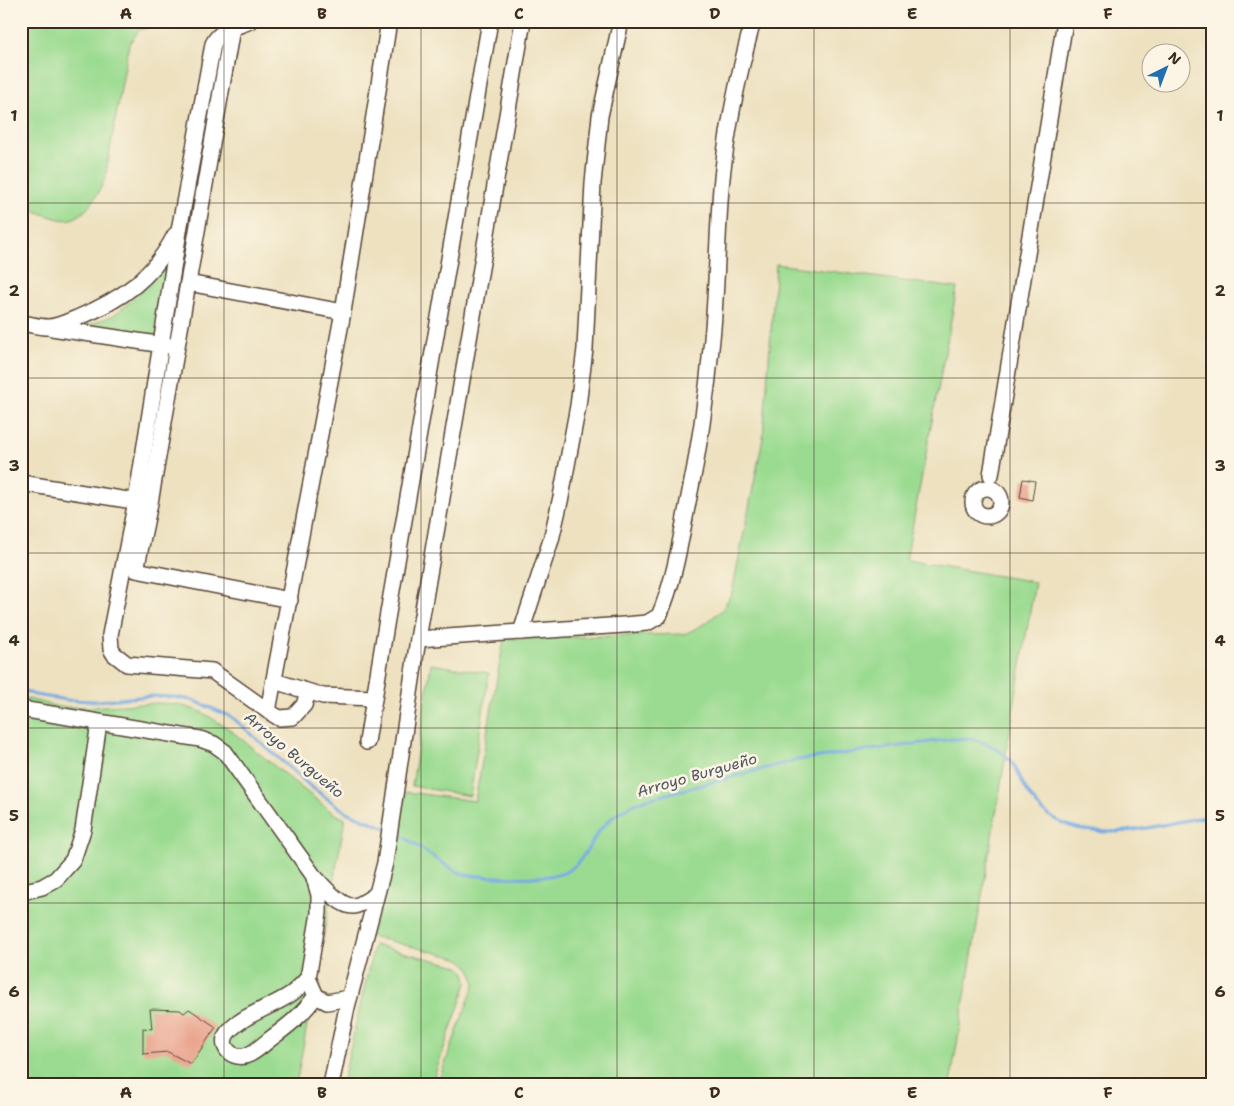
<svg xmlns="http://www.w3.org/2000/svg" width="1234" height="1106" viewBox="0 0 1234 1106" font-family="'Shantell Sans',sans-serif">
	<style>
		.green { fill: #9bdb91; stroke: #6b8258 }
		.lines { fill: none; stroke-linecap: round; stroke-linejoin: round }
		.stream { stroke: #77aae3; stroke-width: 3 }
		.building { fill: #e79a83 }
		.minor-casing { stroke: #564536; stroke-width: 18 }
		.minor { stroke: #fff; stroke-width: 15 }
		.grid { fill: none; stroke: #3b2a1e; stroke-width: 1; stroke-opacity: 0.55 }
		.labels { text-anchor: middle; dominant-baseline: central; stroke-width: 5; stroke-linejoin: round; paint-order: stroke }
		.water-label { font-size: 15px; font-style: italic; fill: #505763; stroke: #fcf5e5 }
		.neatline { fill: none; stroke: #3b2a1e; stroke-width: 2 }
		.grid-label { font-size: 16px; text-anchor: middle; font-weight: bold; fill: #3b2a1e }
	</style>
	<rect width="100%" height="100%" fill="#fcf5e5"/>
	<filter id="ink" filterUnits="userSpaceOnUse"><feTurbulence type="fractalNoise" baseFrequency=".02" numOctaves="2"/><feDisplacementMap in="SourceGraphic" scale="10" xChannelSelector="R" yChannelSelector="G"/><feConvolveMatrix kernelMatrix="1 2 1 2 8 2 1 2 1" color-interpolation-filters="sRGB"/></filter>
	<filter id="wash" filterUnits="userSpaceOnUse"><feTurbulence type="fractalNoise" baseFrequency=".0096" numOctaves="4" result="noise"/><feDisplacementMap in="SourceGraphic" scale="20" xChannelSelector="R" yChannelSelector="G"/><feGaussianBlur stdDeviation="1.12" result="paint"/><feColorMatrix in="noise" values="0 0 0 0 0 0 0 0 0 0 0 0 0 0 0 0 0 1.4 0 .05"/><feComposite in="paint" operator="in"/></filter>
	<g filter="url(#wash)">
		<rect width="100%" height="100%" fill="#ede1c0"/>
		<g class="green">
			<path d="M21,21H173L139,30L129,44L105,178C98,195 83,225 59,219C46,216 34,210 21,206Z"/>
			<polygon points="169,262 157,336 87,326 114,315 130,302"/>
			<path d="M776,264L957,288L906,560L1035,582L950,1085H437L475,983C472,970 469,964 457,958L370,936L392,868L406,792L475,801L504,639L685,634L706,623L723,609L732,592L763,438Z"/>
			<polygon points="431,664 489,673 470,796 412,786"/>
			<polygon points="21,697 59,707 88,707 159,703 180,705 202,712 229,729 304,790 332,812 345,819 296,1085 21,1085"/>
			<path d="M374,945L454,965C464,968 466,973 467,983L431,1085H342Z"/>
		</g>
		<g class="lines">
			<g class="stream">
				<polyline points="21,690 35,695 67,700 96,701 152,696 173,697 192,700 232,717 310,786 346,812 386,828"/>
				<path d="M394,832C417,843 436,861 458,872C475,879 547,879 564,873C568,871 573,867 577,864C586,854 592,841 600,830C612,815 627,806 644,800L797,760L952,739C958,739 965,738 971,739C986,742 1004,751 1013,764C1020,773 1022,785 1029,794C1040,812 1057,823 1077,828C1123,840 1168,821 1213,816"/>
			</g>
		</g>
		<g id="blocks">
			<g class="building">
				<polygon points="1023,479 1035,481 1032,500 1020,497"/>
				<polygon points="150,1009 180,1010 184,1013 189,1009 216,1027 191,1064 168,1052 143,1054 143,1028 152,1029"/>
			</g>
		</g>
	</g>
	<g filter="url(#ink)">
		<use href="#blocks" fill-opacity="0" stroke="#564536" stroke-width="1"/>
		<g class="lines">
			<defs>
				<g id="minor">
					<path d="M250,21C236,27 220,29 213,44L180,225L136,501L110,635L111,649L114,654L127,664L212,671L268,711"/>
					<polyline points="232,28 150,503 136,570 290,600"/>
					<polyline points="188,283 343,312"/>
					<path d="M21,323C30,324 39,327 48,327C57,327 69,321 77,318C121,300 153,278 175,235"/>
					<polyline points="52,328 170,346"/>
					<polyline points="991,475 1065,21"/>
					<polyline points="21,483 146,503"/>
					<circle cx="987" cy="502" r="14"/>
					<polyline points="521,632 551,540 561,497 578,406 585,349 593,183 600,116 621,21"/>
					<path d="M418,639L624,625L647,623L659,616C674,582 680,543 687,507C699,451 707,395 712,339C717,289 717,238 721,188C726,132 738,76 753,21"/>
					<polyline points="274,681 323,696 374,698"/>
					<polyline points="308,692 304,705 293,717 279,718 268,711 343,312 389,21"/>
					<path d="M21,709L200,739L214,744L225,752L313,875C322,884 339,907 354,906C361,905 369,899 375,895"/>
					<polyline points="367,742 386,625 490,21"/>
					<polyline points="314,878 319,895 319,913 308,978 316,996 327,1002 349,998"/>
					<polyline points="21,892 42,887 56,879 73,860 83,830 99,723"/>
					<path d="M308,978C303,983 298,989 291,994C272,1007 245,1014 229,1031C216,1045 233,1063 250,1054C256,1051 263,1045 269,1040C289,1025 300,1017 316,996"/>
					<polyline points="331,1085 347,1007 385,863 418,639 523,21"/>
				</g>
			</defs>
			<use href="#minor" class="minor-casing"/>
			<use href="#minor" class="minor"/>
		</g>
	</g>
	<path class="grid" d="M224,21V1085M421,21V1085M617,21V1085M814,21V1085M1010,21V1085M21,203H1213M21,378H1213M21,553H1213M21,728H1213M21,903H1213"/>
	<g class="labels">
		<g class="water-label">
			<text transform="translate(294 755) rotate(40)">Arroyo Burgueño</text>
			<text transform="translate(697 775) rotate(-16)">Arroyo Burgueño</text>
		</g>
	</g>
	<rect width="1234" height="1106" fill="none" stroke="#fcf5e5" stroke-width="55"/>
	<g transform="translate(1166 68) rotate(42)"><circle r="24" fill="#fcf5e5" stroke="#afa495"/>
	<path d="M0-4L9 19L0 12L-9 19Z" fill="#1f6fb2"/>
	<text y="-8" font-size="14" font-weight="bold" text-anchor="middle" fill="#3b2a1e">N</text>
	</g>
	<rect x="28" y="28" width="1178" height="1050" class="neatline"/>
	<g class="grid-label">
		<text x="126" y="19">A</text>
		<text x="322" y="19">B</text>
		<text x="519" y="19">C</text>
		<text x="715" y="19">D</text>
		<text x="912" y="19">E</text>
		<text x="1108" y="19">F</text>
		<text x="14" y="121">1</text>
		<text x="1220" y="121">1</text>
		<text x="14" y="296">2</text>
		<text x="1220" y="296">2</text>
		<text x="14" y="471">3</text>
		<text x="1220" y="471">3</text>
		<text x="14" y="646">4</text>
		<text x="1220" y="646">4</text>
		<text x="14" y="821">5</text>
		<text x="1220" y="821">5</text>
		<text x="14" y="997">6</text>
		<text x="1220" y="997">6</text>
		<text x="126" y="1098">A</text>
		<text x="322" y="1098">B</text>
		<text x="519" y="1098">C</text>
		<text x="715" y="1098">D</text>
		<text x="912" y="1098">E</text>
		<text x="1108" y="1098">F</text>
	</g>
</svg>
